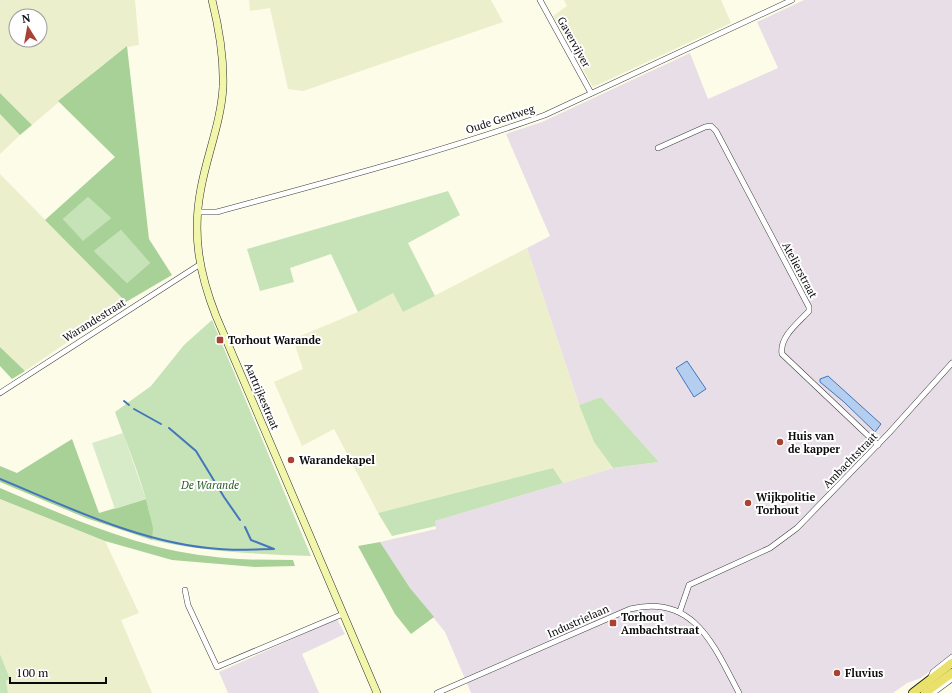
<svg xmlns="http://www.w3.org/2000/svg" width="952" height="693" viewBox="0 0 952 693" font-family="'PT Serif',serif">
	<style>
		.industrial { fill: #e8dee7 }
		.farmland { fill: #ecefcc; fill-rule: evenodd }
		.green { fill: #c6e2b7 }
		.forest { fill: #a8d198; fill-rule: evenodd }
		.pitch { fill: #d8ebc8 }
		.water { fill: #b3ceee; stroke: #4376bd }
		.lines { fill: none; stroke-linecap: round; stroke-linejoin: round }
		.stream { stroke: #4376bd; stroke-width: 2 }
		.street-casing { stroke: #3d3d3d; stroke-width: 6 }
		.secondary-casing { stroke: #2c2c2c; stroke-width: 8 }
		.primary-casing { stroke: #1b1b1b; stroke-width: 10 }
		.street { stroke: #fff; stroke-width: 5 }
		.secondary { stroke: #f1f6ab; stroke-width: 7 }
		.primary { stroke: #e9e16c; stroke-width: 8 }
		.poi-dot { fill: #a94232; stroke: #fff; stroke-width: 1.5 }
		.labels { text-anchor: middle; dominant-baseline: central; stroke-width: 4; stroke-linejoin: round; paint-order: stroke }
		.street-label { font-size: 11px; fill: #0a0a0a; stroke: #fff }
		.poi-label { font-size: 11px; font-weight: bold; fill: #0a0a0a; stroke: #fff; text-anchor: start }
		.park-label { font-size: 11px; font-style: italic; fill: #245922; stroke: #fff }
	</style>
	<rect width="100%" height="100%" fill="#fdfce9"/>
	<g class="industrial">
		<polygon points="804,0 952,0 952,654 921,678 907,683 893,693 471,693 445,632 410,588 380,542 436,529 435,521 613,468 659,462 601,397 579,405 527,248 550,236 506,134 542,122 690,53 708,99 778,68 757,22"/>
		<polygon points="337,619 345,634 302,654 319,693 228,693 219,672"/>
	</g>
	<g class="farmland">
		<path d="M0,0H135L139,45L127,47L96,70L32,125L0,93ZM16,16H40V40H16Z"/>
		<polygon points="249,0 491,0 503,22 303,91 288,89 270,8 250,11"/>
		<polygon points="564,0 721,0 731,23 593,87 553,16 567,6"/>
		<polygon points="0,114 20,135 0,154"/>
		<polygon points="0,174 126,302 25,371 0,347"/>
		<polygon points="527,248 579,405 594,442 613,468 563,483 553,468 378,513 334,429 302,446 274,382 303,369 293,339 358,312 393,293 403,312"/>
		<polygon points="0,499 105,541 139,613 121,620 152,693 8,693 6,681 10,679 0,654"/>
	</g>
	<g class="green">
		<polygon points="448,191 460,215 408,243 435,296 403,312 393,293 358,312 331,254 290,268 294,282 260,291 247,249"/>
		<polygon points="88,197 111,218 83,242 63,219"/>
		<polygon points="121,230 150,263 127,283 94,251"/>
		<path d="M212,320L311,556C257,554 205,552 152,540C154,506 127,446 115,412L151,386L184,345Z"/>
		<polygon points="601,397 659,462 613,468 594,442 579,405"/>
		<polygon points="553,468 563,483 435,521 436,526 392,536 378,513"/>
		<polygon points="0,654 10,679 6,681 8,693 0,693"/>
	</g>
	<g class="forest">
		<path d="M127,46L149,239L172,275L126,302L45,220L115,157L58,101ZM88,197L111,218L83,241L63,219ZM121,230L150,263L127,283L94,251Z"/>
		<polygon points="0,93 32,125 20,135 0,114"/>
		<polygon points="0,347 25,371 12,379 0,366"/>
		<polygon points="72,439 99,513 146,499 153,528 152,540 86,518 0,482 0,466 17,473"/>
		<path d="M0,488C66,516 136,548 208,556C236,560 265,560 293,560L295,566L255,567L172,560L105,541L0,499Z"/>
		<polygon points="380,542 410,588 434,617 411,634 395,614 358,546"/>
	</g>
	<polygon class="pitch" points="123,433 146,499 115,509 92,443"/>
	<g class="water">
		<polygon points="687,361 706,389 694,397 676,368"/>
		<polygon points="828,376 881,424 875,432 844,402 820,382 820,379"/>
	</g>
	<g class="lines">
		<g class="stream">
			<polyline points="124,401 129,405"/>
			<polyline points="134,409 161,424"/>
			<polyline points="169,428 196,451 224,497 240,520"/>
			<path d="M0,479C70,508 143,544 219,549C237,551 256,549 274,549L251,540L245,527"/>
		</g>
		<defs>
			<g id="street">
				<polyline points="540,0 591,93"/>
				<path d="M658,148L705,127L711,126L716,131L809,307V311C799,322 779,337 782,354L878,445"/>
				<path d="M198,212H217C327,182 438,153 545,115L792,0"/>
				<polyline points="0,393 199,265"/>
				<polyline points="185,590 188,605 217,667 343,614"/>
				<polyline points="680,611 689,585 770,548 797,528 889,433 952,363"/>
				<polyline points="930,679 933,672 952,657"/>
				<path d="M437,693L630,609C694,593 714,646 739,693"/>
				<polyline points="933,693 952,679"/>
			</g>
			<path id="secondary" d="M212,0C219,28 224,58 223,87C221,122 207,155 201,188C192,234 199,273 216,316L377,693"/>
			<g id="primary">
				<polyline points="913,693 952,663"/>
				<polyline points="925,693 952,673"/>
			</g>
		</defs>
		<use href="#street" class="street-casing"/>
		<use href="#secondary" class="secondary-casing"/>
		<use href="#primary" class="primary-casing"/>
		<use href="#street" class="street"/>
		<use href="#secondary" class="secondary"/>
		<use href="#primary" class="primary"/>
	</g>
	<g class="poi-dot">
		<rect x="216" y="336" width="8" height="8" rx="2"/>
		<circle cx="780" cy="442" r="4"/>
		<circle cx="291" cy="460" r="4"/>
		<circle cx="748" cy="503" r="4"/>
		<rect x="609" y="619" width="8" height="8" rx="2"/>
		<circle cx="837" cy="673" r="4"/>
	</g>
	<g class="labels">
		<g class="street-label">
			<text transform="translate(574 42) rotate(61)">Gavervijver</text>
			<text transform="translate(500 119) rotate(-18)">Oude Gentweg</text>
			<text transform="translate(800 270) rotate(62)">Atelierstraat</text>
			<text transform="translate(94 320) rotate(-32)">Warandestraat</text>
			<text transform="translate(262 396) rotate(67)">Aartrijkestraat</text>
			<text transform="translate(850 460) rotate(-46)">Ambachtstraat</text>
			<text transform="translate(578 621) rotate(-24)">Industrielaan</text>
		</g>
		<g class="poi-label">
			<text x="228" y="340">Torhout Warande</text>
			<text x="788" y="436">Huis van<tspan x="788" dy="13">de kapper</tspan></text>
			<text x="299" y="460">Warandekapel</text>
			<text x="756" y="497">Wijkpolitie<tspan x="756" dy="13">Torhout</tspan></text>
			<text x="621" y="617">Torhout<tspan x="621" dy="13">Ambachtstraat</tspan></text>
			<text x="845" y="673">Fluvius</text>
		</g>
		<g class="park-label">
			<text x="210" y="485">De Warande</text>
		</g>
	</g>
	<g transform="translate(28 28) rotate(349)"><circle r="19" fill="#ffffff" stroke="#9d9d9d"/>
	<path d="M0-3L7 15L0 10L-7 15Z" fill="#a94232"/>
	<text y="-6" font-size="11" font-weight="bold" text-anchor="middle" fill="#0a0a0a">N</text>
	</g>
	<path d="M10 677v6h96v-6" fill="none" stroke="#0a0a0a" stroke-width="2"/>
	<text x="16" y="677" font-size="12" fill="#0a0a0a" stroke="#ffffff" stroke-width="3" paint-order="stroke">100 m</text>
</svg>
